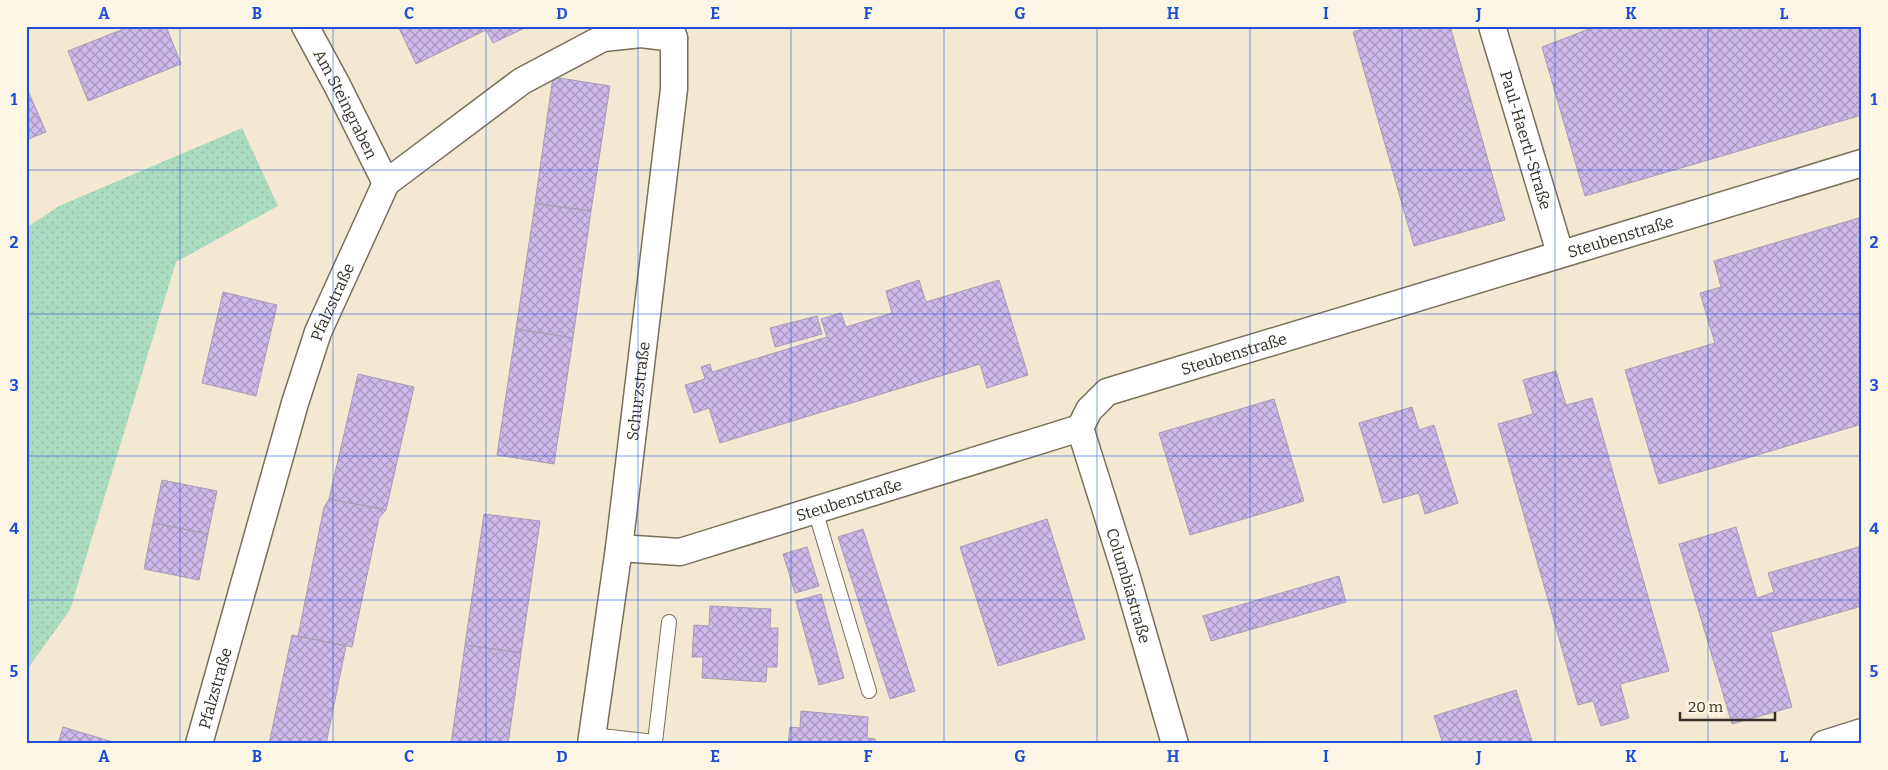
<svg xmlns="http://www.w3.org/2000/svg" width="1888" height="770" viewBox="0 0 1888 770" font-family="Bitter,serif">
	<style>
		.grass { fill: url(#grass-dots) }
		.building { fill: url(#building-cross-hatch); stroke: #a69eb3 }
		.lines { fill: none; stroke-linecap: round; stroke-linejoin: round }
		.service-casing { stroke: #79705c; stroke-width: 16 }
		.minor-casing { stroke: #79705c; stroke-width: 29 }
		.service { stroke: #fff; stroke-width: 14 }
		.minor { stroke: #fff; stroke-width: 26 }
		.grid { fill: none; stroke: #1d4ed8; stroke-width: 1; stroke-opacity: 0.55 }
		.labels { text-anchor: middle; dominant-baseline: central; stroke-width: 4; stroke-linejoin: round; paint-order: stroke }
		.street-label { font-size: 16px; fill: #353128; stroke: #fef6e4 }
		.neatline { fill: none; stroke: #1d4ed8; stroke-width: 2 }
		.grid-label { font-size: 16px; text-anchor: middle; font-weight: bold; fill: #1d4ed8 }
	</style>
	<defs>
		<pattern id="grass-dots" width="8" height="8" patternUnits="userSpaceOnUse" patternTransform="scale(1.25)"><rect width="8" height="8" fill="#abdbc0"/><path d="M2 2h.1M6 6h.1" fill="none" stroke="#94bca5" stroke-width="1.8" stroke-linecap="round"/></pattern>
		<pattern id="building-cross-hatch" width="8" height="8" patternUnits="userSpaceOnUse" patternTransform="scale(1.25)"><rect width="8" height="8" fill="#cdb9ea"/><path d="M0 0l8 8M0 8l8-8" fill="none" stroke="#a797be"/></pattern>
	</defs>
	<rect width="100%" height="100%" fill="#f3e9d2"/>
	<polygon class="grass" points="242,128 278,206 176,262 70,610 26,671 26,228 59,206"/>
	<g class="building">
		<polygon points="131,26 166,26 181,64 88,101 68,51"/>
		<polygon points="398,26 529,26 493,43 486,30 416,64"/>
		<polygon points="1372,26 1450,26 1505,220 1414,246 1353,32"/>
		<polygon points="1597,26 1862,26 1862,115 1585,196 1542,47"/>
		<polygon points="553,77 610,86 591,211 535,203"/>
		<polygon points="26,86 46,132 26,140"/>
		<polygon points="535,204 591,211 573,338 516,329"/>
		<polygon points="1862,217 1862,424 1659,484 1625,370 1715,343 1700,293 1721,287 1714,261"/>
		<polygon points="919,280 926,302 999,280 1028,375 987,388 980,364 720,443 709,408 694,413 685,385 705,379 701,367 710,364 712,372 827,337 821,319 841,313 846,327 892,313 886,291"/>
		<polygon points="223,292 277,305 256,396 202,383"/>
		<polygon points="817,316 822,334 775,347 770,328"/>
		<polygon points="516,329 573,338 554,464 497,455"/>
		<polygon points="1556,371 1566,405 1592,398 1669,671 1620,684 1629,718 1601,726 1593,701 1578,705 1498,424 1533,414 1523,380"/>
		<polygon points="358,374 414,387 386,510 329,499"/>
		<polygon points="1274,399 1304,501 1190,535 1159,433"/>
		<polygon points="1412,407 1419,430 1434,425 1458,503 1425,514 1419,493 1383,503 1359,423"/>
		<polygon points="162,480 217,491 208,534 153,523"/>
		<polygon points="329,499 386,510 379,518 352,647 298,636 324,507"/>
		<polygon points="484,514 540,521 521,653 465,645"/>
		<polygon points="1047,519 1085,639 998,666 960,547"/>
		<polygon points="153,523 208,534 199,580 144,569"/>
		<polygon points="1736,527 1757,598 1774,592 1768,573 1862,546 1862,606 1771,632 1792,707 1732,724 1679,544"/>
		<polygon points="863,529 915,691 890,699 838,537"/>
		<polygon points="807,547 819,586 795,593 783,554"/>
		<polygon points="1339,576 1346,602 1211,641 1203,616"/>
		<polygon points="821,594 844,678 819,685 796,601"/>
		<polygon points="710,606 771,609 770,628 778,628 777,667 767,667 766,682 702,678 703,657 692,657 694,625 709,626"/>
		<polygon points="292,635 346,646 326,744 269,744"/>
		<polygon points="465,645 521,653 508,744 451,744"/>
		<polygon points="1516,690 1533,744 1443,744 1434,716"/>
		<polygon points="801,711 868,717 867,738 875,739 875,744 788,744 790,727 800,728"/>
		<polygon points="63,727 113,742 112,744 58,744"/>
	</g>
	<g class="lines">
		<defs>
			<g id="service">
				<polyline points="815,510 869,691"/>
				<polyline points="592,735 655,742 669,622"/>
			</g>
			<g id="minor">
				<path id="s1" d="M305,26L337,85L386,183"/>
				<path id="s2" d="M1492,26L1560,253"/>
				<path id="s3" d="M1080,428L1126,574L1175,744"/>
				<path id="s4" d="M619,548L680,552L1080,428L1089,410L1107,392L1862,163"/>
				<path id="s5" d="M199,744L295,403L318,332L386,183L522,81L603,38L641,34L674,38"/>
				<path id="s6" d="M591,744L619,548L674,89V38L670,26"/>
				<polyline points="1824,744 1862,732"/>
			</g>
		</defs>
		<use href="#service" class="service-casing"/>
		<use href="#minor" class="minor-casing"/>
		<use href="#service" class="service"/>
		<use href="#minor" class="minor"/>
	</g>
	<path class="grid" d="M180,26V744M333,26V744M486,26V744M638,26V744M791,26V744M944,26V744M1097,26V744M1250,26V744M1402,26V744M1555,26V744M1708,26V744M26,170H1862M26,314H1862M26,456H1862M26,600H1862"/>
	<g class="labels">
		<g class="street-label">
			<text stroke="none"><textPath href="#s1" startOffset="88">Am Steingraben</textPath></text>
			<text stroke="none"><textPath href="#s2" startOffset="119">Paul-Haertl-Straße</textPath></text>
			<text stroke="none"><textPath href="#s4" startOffset="1062">Steubenstraße</textPath></text>
			<text stroke="none"><textPath href="#s5" startOffset="462">Pfalzstraße</textPath></text>
			<text stroke="none"><textPath href="#s4" startOffset="658">Steubenstraße</textPath></text>
			<text stroke="none"><textPath href="#s6" startOffset="356">Schurzstraße</textPath></text>
			<text stroke="none"><textPath href="#s4" startOffset="238">Steubenstraße</textPath></text>
			<text stroke="none"><textPath href="#s3" startOffset="165">Columbiastraße</textPath></text>
			<text stroke="none"><textPath href="#s5" startOffset="58">Pfalzstraße</textPath></text>
		</g>
	</g>
	<rect width="1888" height="770" fill="none" stroke="#fef6e4" stroke-width="55"/>
	<path d="M1680 712v8h95v-8" fill="none" stroke="#353128" stroke-width="2.5"/>
	<text x="1688" y="712" font-size="15" fill="#353128" stroke="#fef6e4" stroke-width="4" paint-order="stroke">20 m</text>
	<rect x="28" y="28" width="1832" height="714" class="neatline"/>
	<g class="grid-label">
		<text x="104" y="19">A</text>
		<text x="257" y="19">B</text>
		<text x="409" y="19">C</text>
		<text x="562" y="19">D</text>
		<text x="715" y="19">E</text>
		<text x="868" y="19">F</text>
		<text x="1020" y="19">G</text>
		<text x="1173" y="19">H</text>
		<text x="1326" y="19">I</text>
		<text x="1479" y="19">J</text>
		<text x="1631" y="19">K</text>
		<text x="1784" y="19">L</text>
		<text x="14" y="105">1</text>
		<text x="1874" y="105">1</text>
		<text x="14" y="248">2</text>
		<text x="1874" y="248">2</text>
		<text x="14" y="391">3</text>
		<text x="1874" y="391">3</text>
		<text x="14" y="534">4</text>
		<text x="1874" y="534">4</text>
		<text x="14" y="677">5</text>
		<text x="1874" y="677">5</text>
		<text x="104" y="762">A</text>
		<text x="257" y="762">B</text>
		<text x="409" y="762">C</text>
		<text x="562" y="762">D</text>
		<text x="715" y="762">E</text>
		<text x="868" y="762">F</text>
		<text x="1020" y="762">G</text>
		<text x="1173" y="762">H</text>
		<text x="1326" y="762">I</text>
		<text x="1479" y="762">J</text>
		<text x="1631" y="762">K</text>
		<text x="1784" y="762">L</text>
	</g>
</svg>
